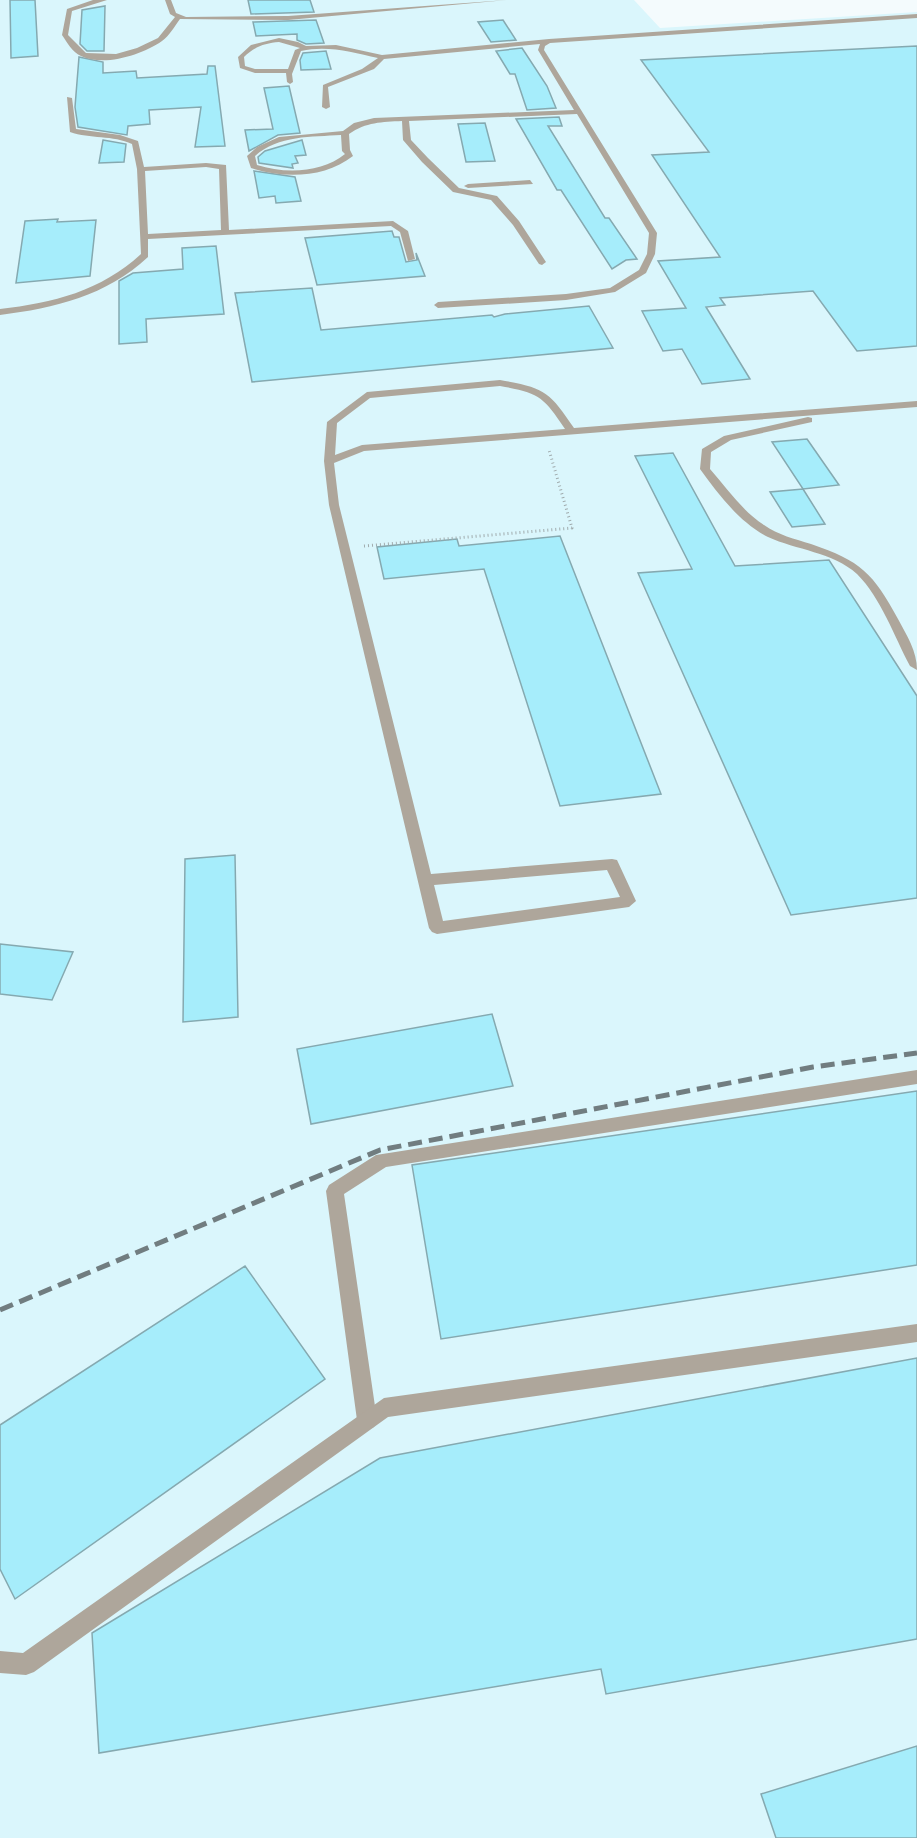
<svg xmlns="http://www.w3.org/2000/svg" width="917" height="1838" viewBox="0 0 917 1838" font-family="'DejaVu Sans',sans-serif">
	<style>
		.built { fill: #daf6fc }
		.building { fill: #a6edfb; stroke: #85a9b0; stroke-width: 1.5 }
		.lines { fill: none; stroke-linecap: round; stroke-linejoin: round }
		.path { stroke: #a1acae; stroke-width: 3; stroke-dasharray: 1 3; stroke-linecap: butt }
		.service { fill: #aea69b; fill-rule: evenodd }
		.minor { fill: #aea69b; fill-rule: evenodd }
		.rail { stroke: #717d80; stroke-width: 5; stroke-dasharray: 14 7; stroke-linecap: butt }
	</style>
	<rect width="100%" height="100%" fill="#f4fbfd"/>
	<polygon class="built" points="0,0 634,0 660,28 917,12 917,1838 0,1838"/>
	<g class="building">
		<polygon points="10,0 35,0 38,56 11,58"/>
		<polygon points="248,0 310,0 314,12 251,14"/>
		<polygon points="105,6 104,51 87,51 80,44 82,10"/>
		<polygon points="316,20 324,43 306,44 297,40 297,34 256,36 253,22"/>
		<polygon points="503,20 516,40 491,42 478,22"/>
		<polygon points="917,46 917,346 857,351 813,291 720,298 725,305 706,307 750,379 702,384 682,349 663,351 642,311 686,308 658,261 720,257 652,155 709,152 641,60"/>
		<polygon points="522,48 547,86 556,108 527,110 515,74 510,74 496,51"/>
		<polygon points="326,51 331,69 301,70 300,60 303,53"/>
		<polygon points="79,57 103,62 103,73 136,71 137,78 207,74 208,66 215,66 225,146 195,147 201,107 149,110 150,124 128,126 127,135 78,127 75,107"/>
		<polygon points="289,86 300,133 278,135 249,151 245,130 273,129 264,88"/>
		<polygon points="559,117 562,126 548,126 605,218 609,218 637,259 626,260 612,269 561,190 557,190 516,119"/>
		<polygon points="485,123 495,161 466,162 458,124"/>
		<polygon points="103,140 126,144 124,162 99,163"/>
		<polygon points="302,140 306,155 295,156 298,163 292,164 293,168 259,163 258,157 265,151"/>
		<polygon points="254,171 295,177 301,201 276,203 275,196 259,198"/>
		<polygon points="58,219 57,222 96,220 90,276 16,283 25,221"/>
		<polygon points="392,231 394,237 399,237 406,262 417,260 416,253 425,276 317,285 305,238"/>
		<polygon points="216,246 224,314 146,319 147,342 119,344 119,281 133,273 183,269 182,248"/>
		<polygon points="312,288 321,330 492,315 494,317 505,314 589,306 613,348 252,382 235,293"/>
		<polygon points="807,439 839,485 803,489 772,442"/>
		<polygon points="673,453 735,566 829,560 917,696 917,898 791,915 638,573 692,569 635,456"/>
		<polygon points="803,489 825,524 792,527 770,492"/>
		<polygon points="560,536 661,794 560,806 484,569 384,579 377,547 457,539 459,546"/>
		<polygon points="235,855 238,1017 183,1022 185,859"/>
		<polygon points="0,944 73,952 52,1000 0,994"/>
		<polygon points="492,1014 513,1086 311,1124 297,1049"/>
		<polygon points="917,1091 917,1265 441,1339 412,1165"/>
		<polygon points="245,1266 325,1379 15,1599 0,1569 0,1425"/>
		<polygon points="917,1358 917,1639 606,1694 601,1669 99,1753 92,1633 380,1458"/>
		<polygon points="917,1746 917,1838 776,1838 761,1794"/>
	</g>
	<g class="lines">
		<polyline class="path" points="364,546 572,528 549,450"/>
		<g class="service">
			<path d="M93,0H107L72,11L68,35L86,53L116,54L137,48L158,38L175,17L170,14L165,0H171L176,13L186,17L288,16L507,0L288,20L180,19C174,27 170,35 162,41C142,55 104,67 81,56C72,52 67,42 62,35L67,9Z"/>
			<path d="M917,14V18L550,43L545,46L544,50L657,233L655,254L646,273L615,292L566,300L438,308L434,305L438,302L566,294L610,288L639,270L647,254L649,233L577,114L409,121L411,140L428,158L459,188L497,196L519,221L546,262L542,265L539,264L513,225L491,200L453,192L422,162L403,140L402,121C382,122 366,122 349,134L350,150L353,156C325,178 284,179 251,168L247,156L257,147L279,137L343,131L354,123L374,118L574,110L538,50L540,44L384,59L374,69L328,87L330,107L326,109L322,107L323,85L362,69L378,58C352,52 327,45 301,51L292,74L293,82L290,84L287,82L286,73H255L240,68L238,57L251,45L279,38L298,42L306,46L336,45L382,55L549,39ZM279,42L300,48L295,50L288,69H255L245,66L244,57C254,47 265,43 279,42ZM341,135L342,151L345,154C322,173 285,174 257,165L255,156C278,135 312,137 341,135Z"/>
			<path d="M67,97L72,98L76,129L120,135L138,141L144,167L206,163L226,165L229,230L393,221L408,231L415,259L408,261L400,232L391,226L148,239V257C106,296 55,308 0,315V309C53,303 101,291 141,254L137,169L132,144C113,135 90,139 70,132ZM206,167L219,169L221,230L148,234L145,171Z"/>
			<polygon points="530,180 533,184 468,188 464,186 468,184"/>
			<path d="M500,380C545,388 549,391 574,428L917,401V407L364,451L334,463L339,505L431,874L612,859L617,860L636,901L629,907L437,934L432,932L429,928L329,505L324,461L327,422L367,392ZM500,386C539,393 543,396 565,429L362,445L335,455L337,423L370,398ZM607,870L620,897L443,921L434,885Z"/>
			<path d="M808,417L812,418V422L731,440L711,452L710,469C727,488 742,511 764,525C778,535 795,539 811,544C861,561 873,573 898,619C907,636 917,651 917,670L910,666C894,636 881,598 857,574C833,552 796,550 768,537C740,523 718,494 700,469L702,449L724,436Z"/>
			<polygon points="917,1070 917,1084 386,1167 344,1194 377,1420 374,1427 367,1430 360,1427 357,1420 326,1191 329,1185 376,1155"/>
		</g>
		<polygon class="minor" points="917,1324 917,1342 388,1417 34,1672 26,1675 0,1673 0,1651 23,1653 384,1398"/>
		<polyline class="rail" points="0,1310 380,1150 813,1067 917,1053"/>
	</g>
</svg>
